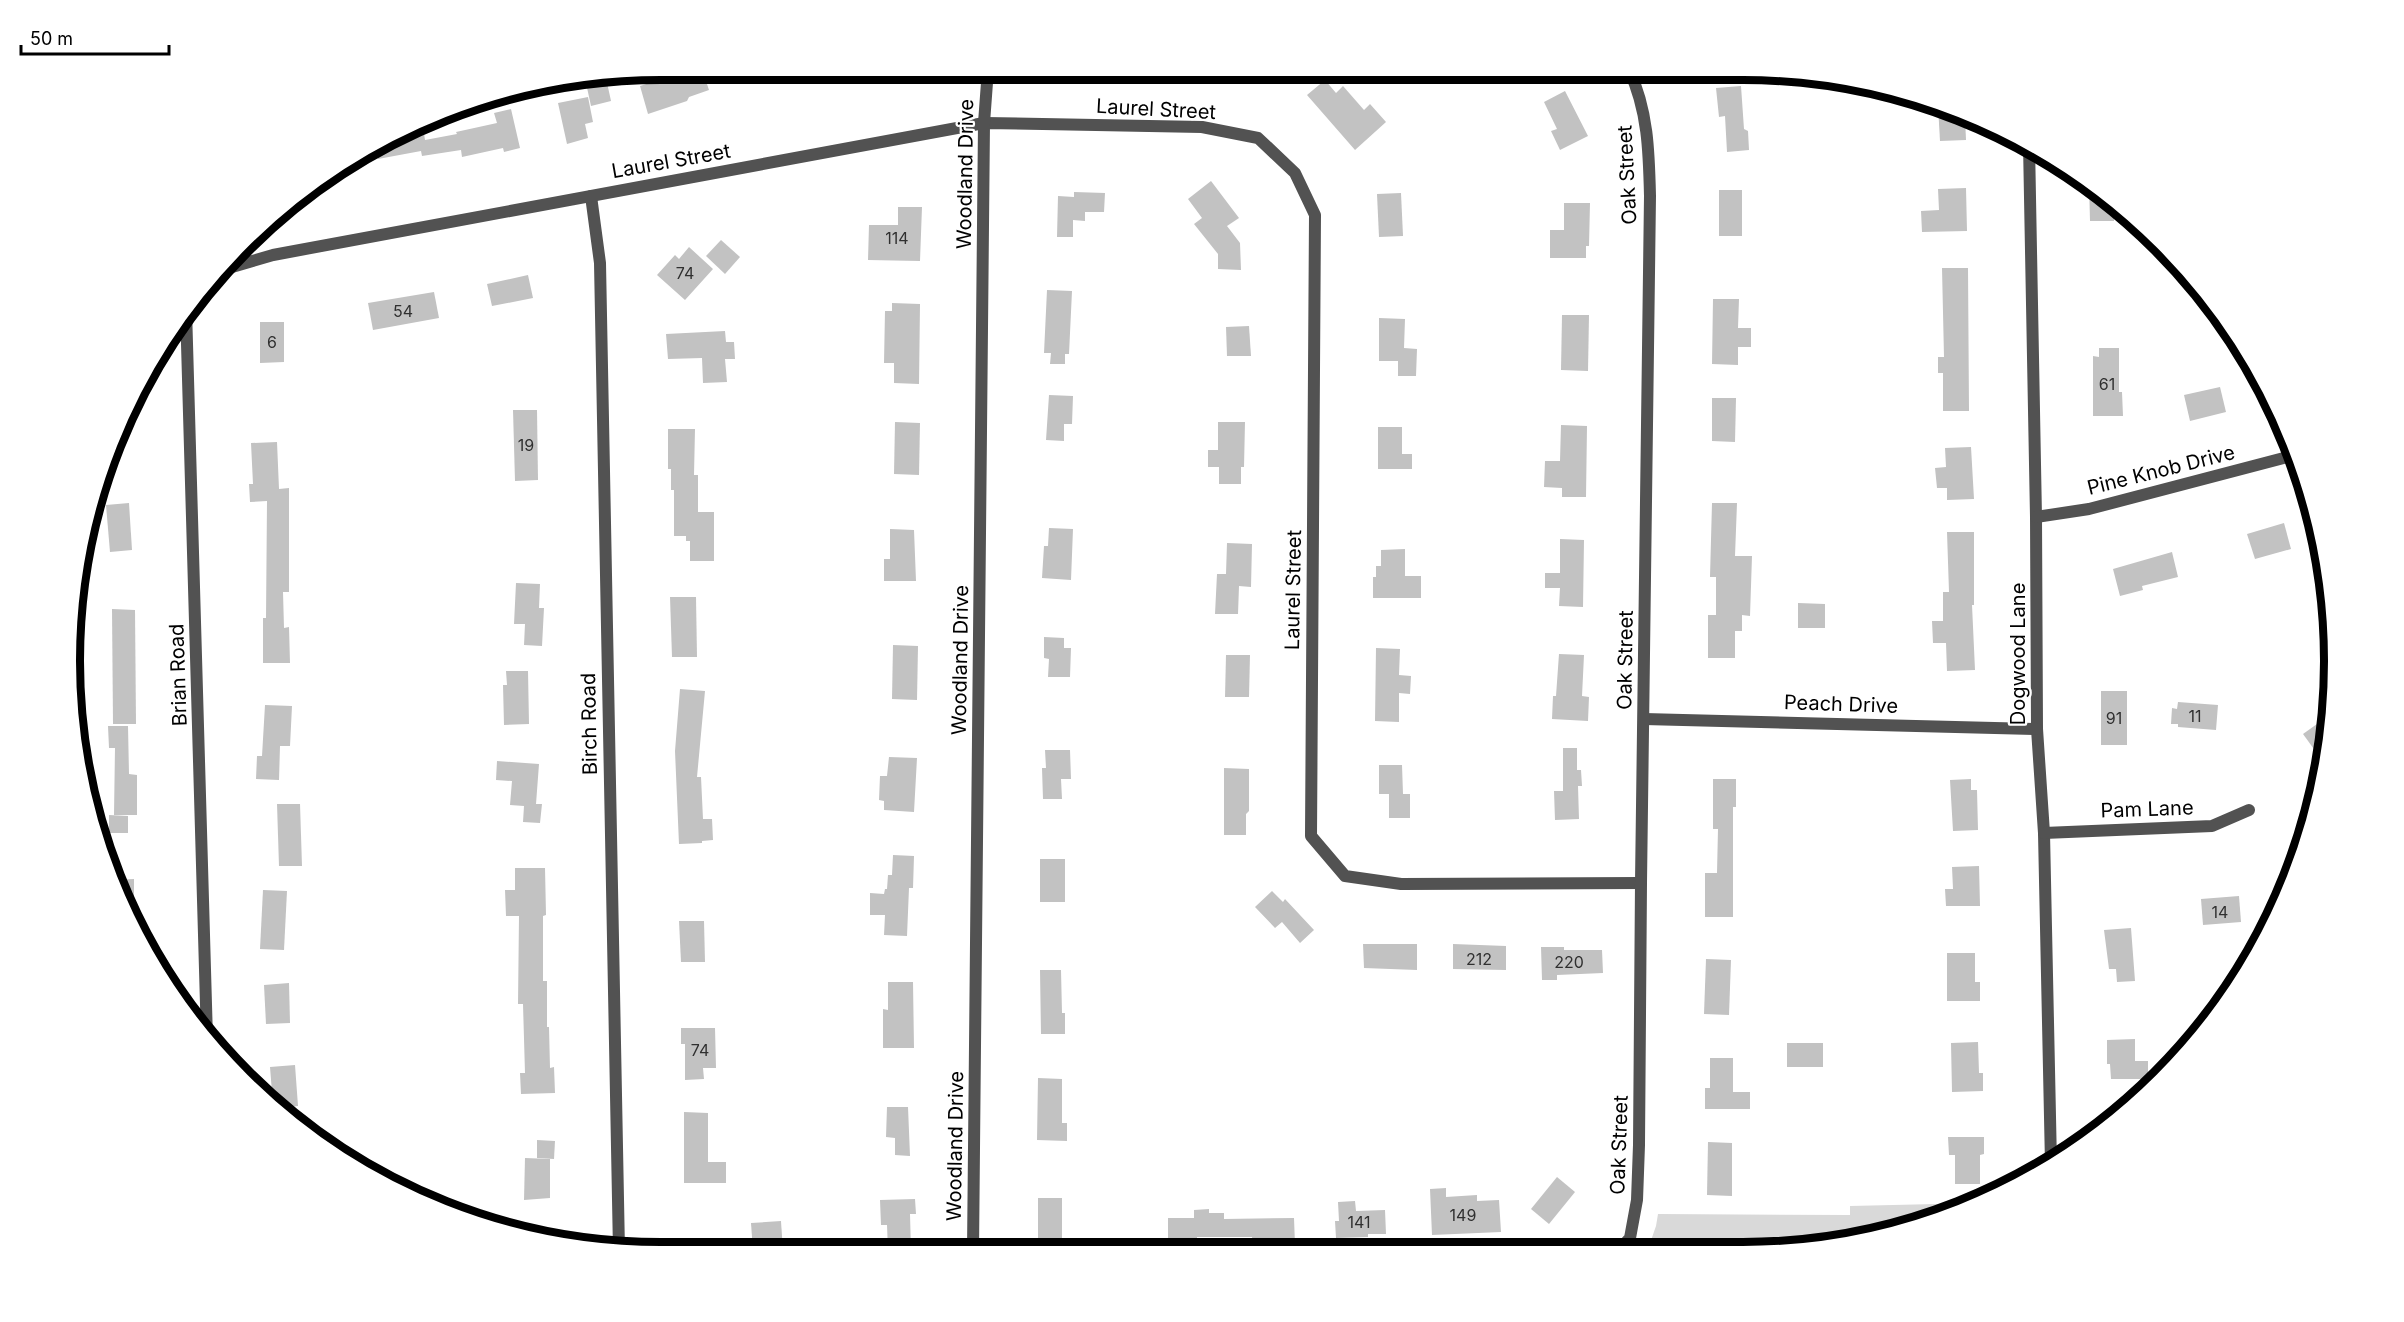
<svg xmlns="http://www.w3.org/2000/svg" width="2404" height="1322" viewBox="0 0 2404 1322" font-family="Inter,sans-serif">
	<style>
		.green { fill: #d9d9d9 }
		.building { fill: #c2c2c2 }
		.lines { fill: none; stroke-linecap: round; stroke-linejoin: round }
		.street { stroke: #525252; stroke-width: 12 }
		.labels { text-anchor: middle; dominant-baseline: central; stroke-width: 4.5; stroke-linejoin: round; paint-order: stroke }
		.number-label { font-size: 16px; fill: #303030 }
		.street-label { font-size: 20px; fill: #000; stroke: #fff }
		.rim { fill: none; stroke: #000; stroke-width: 8 }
	</style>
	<rect width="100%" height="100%" fill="#fff"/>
	<polygon class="green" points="1979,1203 1969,1208 1820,1248 1648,1249 1656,1226 1658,1214 1850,1215 1850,1206"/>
	<g class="building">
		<polygon points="694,69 702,69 709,90 689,97 687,101 648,114 640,86"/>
		<polygon points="606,78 611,101 591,106 586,83"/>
		<polygon points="1325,80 1336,93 1343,86 1364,110 1370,104 1386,122 1355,150 1307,95"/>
		<polygon points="1741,86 1744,129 1748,131 1749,150 1727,152 1725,116 1719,117 1716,88"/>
		<polygon points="1565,91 1588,136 1560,150 1551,131 1557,129 1544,102"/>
		<polygon points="588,97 593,122 585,124 588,138 567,144 558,103"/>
		<polygon points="1938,106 1965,117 1966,140 1940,141"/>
		<polygon points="511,109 520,148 504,152 503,148 462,157 461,150 422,156 421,151 378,159 376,143 408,129 423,126 425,140 457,134 456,132 497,123 494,113"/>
		<polygon points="1211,181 1239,218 1227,226 1240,243 1241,270 1218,269 1218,254 1194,224 1202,218 1188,199"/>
		<polygon points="2089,184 2114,202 2114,221 2090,221"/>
		<polygon points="1966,188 1967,231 1922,232 1921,211 1939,210 1938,189"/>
		<rect x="1719" y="190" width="23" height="46"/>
		<polygon points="1074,192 1105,193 1104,212 1085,212 1085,221 1073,220 1073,237 1057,237 1058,196 1074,197"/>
		<polygon points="1401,193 1403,236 1379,237 1377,194"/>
		<polygon points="1564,203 1590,203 1589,246 1586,246 1586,258 1550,258 1550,230 1564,230"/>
		<polygon points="898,207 922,207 920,261 868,260 869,225 898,225"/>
		<polygon points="721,240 740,257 725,274 706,256"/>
		<polygon points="689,247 713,269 685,300 657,275 675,255 679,259"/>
		<polygon points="1942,268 1968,268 1969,411 1943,411 1943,373 1938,373 1938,357 1944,357"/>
		<polygon points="528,275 533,298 492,306 487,284"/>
		<polygon points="1047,290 1072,291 1069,354 1065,354 1065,364 1050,364 1051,353 1044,353"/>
		<polygon points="434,292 439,318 373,330 368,303"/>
		<polygon points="1713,299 1739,299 1738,328 1751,328 1751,347 1738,347 1738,365 1712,364"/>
		<polygon points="892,303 920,304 919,384 894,383 894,363 884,363 885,311 892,311"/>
		<polygon points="1562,315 1589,315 1588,371 1561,370"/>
		<polygon points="1379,318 1405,319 1404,348 1417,349 1416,376 1398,376 1398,361 1379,361"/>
		<polygon points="260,322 284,322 284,362 260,363"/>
		<polygon points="1249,326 1251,356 1227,356 1226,327"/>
		<polygon points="725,331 726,342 734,342 735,359 725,359 727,382 703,383 702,358 668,359 666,334"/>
		<polygon points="2099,348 2119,348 2119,392 2122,392 2123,416 2093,416 2093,356 2099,357"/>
		<polygon points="2220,387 2226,412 2190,421 2184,395"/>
		<polygon points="1049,395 1073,396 1072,424 1064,424 1064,441 1046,440"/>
		<polygon points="1712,398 1736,398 1735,442 1712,441"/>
		<polygon points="513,410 537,410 538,480 515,481"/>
		<polygon points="895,422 920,423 919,475 894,474"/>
		<polygon points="1218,422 1245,422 1244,467 1241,467 1241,484 1219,484 1219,467 1208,467 1208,450 1218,450"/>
		<polygon points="1561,425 1587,426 1586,497 1562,497 1562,488 1544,487 1545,461 1560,461"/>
		<polygon points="1378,427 1402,427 1402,454 1412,454 1412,469 1378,469"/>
		<polygon points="668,429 695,429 694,475 698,475 698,512 714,512 714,561 690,561 690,541 686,541 686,536 674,536 674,490 671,490 671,469 668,469"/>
		<polygon points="277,442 279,489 289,488 289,592 283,592 284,628 289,627 290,663 263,663 263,618 266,618 267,501 250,502 249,484 253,484 251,443"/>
		<polygon points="1971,447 1974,499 1947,500 1947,488 1937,488 1935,468 1946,467 1945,448"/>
		<polygon points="129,503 132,550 110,552 106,505"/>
		<polygon points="1712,503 1737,503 1735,556 1752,556 1750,616 1742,615 1742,631 1735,631 1735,658 1708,658 1708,615 1716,615 1716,577 1710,577"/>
		<polygon points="2284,523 2291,549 2255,559 2247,534"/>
		<polygon points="1049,528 1073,529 1071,580 1042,578 1044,546 1048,546"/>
		<polygon points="890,529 914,530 916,581 884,581 884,559 890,559"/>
		<polygon points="1947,532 1974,532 1974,605 1972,605 1975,670 1947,671 1946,643 1933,643 1932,621 1943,621 1943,592 1949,592"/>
		<polygon points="1560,539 1584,540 1583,607 1559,606 1560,588 1545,588 1545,573 1560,573"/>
		<polygon points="1227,543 1252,544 1251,587 1239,586 1238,614 1215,614 1217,574 1226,574"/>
		<polygon points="1405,549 1405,576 1421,576 1421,598 1373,598 1373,577 1376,577 1376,566 1381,566 1381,550"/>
		<polygon points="2172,552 2178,577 2142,586 2143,590 2120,596 2113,569"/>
		<polygon points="516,583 540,584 539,608 544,608 542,646 524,645 525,624 514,624"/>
		<polygon points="670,597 696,597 697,657 672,657"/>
		<polygon points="1798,603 1825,604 1825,628 1798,628"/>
		<polygon points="112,609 135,610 136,724 113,724"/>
		<polygon points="1044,637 1064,638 1064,648 1071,648 1070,677 1048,677 1049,659 1044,658"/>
		<polygon points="893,645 918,646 917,700 892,699"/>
		<polygon points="1376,648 1400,649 1399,675 1411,676 1410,694 1399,693 1399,722 1375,721"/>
		<polygon points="1559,654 1584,655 1582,696 1589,697 1588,721 1552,719 1553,696 1556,696"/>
		<polygon points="1226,655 1250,655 1249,697 1225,697"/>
		<polygon points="506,671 528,671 529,724 504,725 503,685 507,685"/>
		<polygon points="680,689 705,691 697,777 701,777 703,819 712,819 713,840 702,841 702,843 679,844 675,751"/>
		<rect x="2101" y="691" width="26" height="54"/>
		<polygon points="2178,702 2218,705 2216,730 2178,727 2178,724 2171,724 2172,708 2177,709"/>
		<polygon points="265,705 292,706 290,746 280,746 279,780 256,779 257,756 262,756"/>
		<polygon points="2324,719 2330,728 2324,763 2303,734"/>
		<polygon points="108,726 128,726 129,774 137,775 137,815 114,815 115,748 109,748"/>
		<polygon points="1563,748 1577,748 1577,770 1581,770 1582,786 1578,786 1579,819 1555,820 1554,791 1563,791"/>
		<polygon points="1045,750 1070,750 1071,779 1061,779 1062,799 1043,799 1042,768 1046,768"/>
		<polygon points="889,757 917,758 914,812 884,810 884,801 879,800 880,776 887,776"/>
		<polygon points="497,761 539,764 536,804 542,804 540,823 523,822 524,806 510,805 512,781 496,780"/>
		<polygon points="1379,765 1402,765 1403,794 1410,794 1410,818 1389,818 1389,794 1379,794"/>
		<polygon points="1224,768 1249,769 1249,811 1246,814 1246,835 1224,835"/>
		<polygon points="1713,779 1736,779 1736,807 1733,807 1733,917 1705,917 1705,873 1717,873 1718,829 1713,829"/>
		<polygon points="1971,779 1971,790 1977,790 1978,830 1953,831 1950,780"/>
		<polygon points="277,804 300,804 302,866 279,866"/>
		<polygon points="109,815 128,816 128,833 109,833"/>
		<polygon points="893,855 914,856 913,888 909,888 907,936 884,935 885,915 870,915 870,893 884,894 885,889 887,889 888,875 892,875"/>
		<rect x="1040" y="859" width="25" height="43"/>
		<polygon points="1979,866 1980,906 1946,906 1945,889 1953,889 1952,867"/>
		<polygon points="515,868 545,868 546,915 543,916 543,981 547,981 547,1027 549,1027 550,1068 554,1067 555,1093 521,1094 520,1073 525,1073 523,1004 518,1004 519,916 506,916 505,890 515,890"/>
		<polygon points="134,879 134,898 136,928 112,880"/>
		<polygon points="263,890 287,891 284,950 260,949"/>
		<polygon points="1272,891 1283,902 1285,899 1314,930 1300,943 1282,922 1275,928 1255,907"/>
		<polygon points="2239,896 2241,922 2203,925 2201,899"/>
		<polygon points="679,921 704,921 705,962 681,962"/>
		<polygon points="2131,928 2135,981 2117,982 2116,969 2109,969 2104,930"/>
		<polygon points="1363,944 1417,944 1417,970 1364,968"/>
		<polygon points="1453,944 1506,946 1506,970 1453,969"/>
		<polygon points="1541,947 1564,947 1564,950 1602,950 1603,973 1557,975 1557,980 1542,980"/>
		<polygon points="1947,953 1975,953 1975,982 1980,982 1980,1001 1947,1001"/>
		<polygon points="1706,959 1731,960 1729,1015 1704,1014"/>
		<polygon points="1040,970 1061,970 1062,1013 1065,1013 1065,1034 1041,1034"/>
		<polygon points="888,982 913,982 914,1048 883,1048 883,1009 888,1010"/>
		<polygon points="289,983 290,1023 266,1024 264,985"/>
		<polygon points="681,1028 715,1028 716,1068 703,1068 704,1079 685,1080 685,1044 681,1044"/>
		<polygon points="2135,1039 2135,1061 2148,1061 2148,1079 2111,1079 2110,1064 2107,1064 2107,1040"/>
		<polygon points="1978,1042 1979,1073 1983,1073 1983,1091 1952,1092 1951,1043"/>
		<rect x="1787" y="1043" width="36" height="24"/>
		<polygon points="1710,1058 1733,1058 1733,1092 1750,1092 1750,1109 1705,1109 1705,1088 1710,1088"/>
		<polygon points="295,1065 298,1106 289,1107 290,1121 273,1105 270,1067"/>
		<polygon points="1038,1078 1062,1079 1062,1123 1067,1123 1067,1141 1037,1140"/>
		<polygon points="887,1107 908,1107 910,1156 895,1155 895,1138 886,1137"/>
		<polygon points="684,1112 708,1113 708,1162 726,1162 726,1183 684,1183"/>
		<polygon points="1948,1137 1984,1137 1984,1154 1980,1155 1980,1184 1955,1184 1955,1155 1949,1155"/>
		<polygon points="537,1140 555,1141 554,1159 537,1158"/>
		<polygon points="1708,1142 1732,1143 1732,1196 1707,1195"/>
		<polygon points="525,1158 550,1159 550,1198 524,1200"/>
		<polygon points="1557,1177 1575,1192 1549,1224 1531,1209"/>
		<polygon points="1446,1188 1446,1197 1477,1195 1477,1201 1499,1200 1501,1232 1432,1235 1430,1189"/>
		<rect x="1038" y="1198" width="24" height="51"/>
		<polygon points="915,1199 916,1214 910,1214 911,1251 888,1251 887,1225 881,1225 880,1200"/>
		<polygon points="1355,1201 1356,1211 1385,1210 1386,1234 1368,1234 1368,1237 1336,1238 1335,1221 1339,1221 1338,1202"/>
		<polygon points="1209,1209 1209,1213 1224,1213 1224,1219 1294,1218 1295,1245 1253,1242 1252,1237 1197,1237 1197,1241 1168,1241 1168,1218 1194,1218 1194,1210"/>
		<polygon points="781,1221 783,1251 753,1251 751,1223"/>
	</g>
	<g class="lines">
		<g class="street">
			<polyline points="2029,144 2036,517 2037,729 2044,833 2051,1164"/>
			<polyline points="591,196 600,263 619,1251"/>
			<polyline points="215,272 273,255 984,123 1202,127 1258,138 1295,173 1315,215 1311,836 1345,876 1401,884 1641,883"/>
			<polyline points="186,309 207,1039"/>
			<polyline points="2036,517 2089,509 2295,455"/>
			<polyline points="1644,719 2037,729"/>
			<polyline points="2044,833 2212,826 2249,810"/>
			<path d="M1620,1249L1630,1238L1637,1200L1639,1145L1641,883L1650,196C1649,152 1648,110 1629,70"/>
			<polyline points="973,1251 984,123 988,69"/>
		</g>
	</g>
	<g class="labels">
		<g class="number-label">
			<text x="897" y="238">114</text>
			<text x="685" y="273">74</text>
			<text x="403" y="311">54</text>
			<text x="272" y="342">6</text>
			<text x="2107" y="384">61</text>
			<text x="526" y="445">19</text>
			<text x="2195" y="716">11</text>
			<text x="2114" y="718">91</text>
			<text x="2220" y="912">14</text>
			<text x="1479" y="959">212</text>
			<text x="1569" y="962">220</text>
			<text x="700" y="1050">74</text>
			<text x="1463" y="1215">149</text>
			<text x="1359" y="1222">141</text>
		</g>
		<g class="street-label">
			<text transform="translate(1156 109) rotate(3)">Laurel Street</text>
			<text transform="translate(671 161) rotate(-10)">Laurel Street</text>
			<text transform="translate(965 174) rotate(-89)">Woodland Drive</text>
			<text transform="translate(1627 175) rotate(-93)">Oak Street</text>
			<text transform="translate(2161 470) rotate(-14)">Pine Knob Drive</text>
			<text transform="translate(1293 590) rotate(-89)">Laurel Street</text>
			<text transform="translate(2018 654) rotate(-90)">Dogwood Lane</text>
			<text transform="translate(960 660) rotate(-89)">Woodland Drive</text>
			<text transform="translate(1625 660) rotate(-89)">Oak Street</text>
			<text transform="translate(178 675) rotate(-92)">Brian Road</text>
			<text transform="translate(1841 704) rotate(2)">Peach Drive</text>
			<text transform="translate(589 724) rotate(-91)">Birch Road</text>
			<text transform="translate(2147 809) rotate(-2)">Pam Lane</text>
			<text transform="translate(1619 1145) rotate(-88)">Oak Street</text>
			<text transform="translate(955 1146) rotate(-89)">Woodland Drive</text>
		</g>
	</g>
	<path d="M0 0H2404V1322H0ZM661 80H1743A581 581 0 0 1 2324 661V661A581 581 0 0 1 1743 1242H661A581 581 0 0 1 80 661V661A581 581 0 0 1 661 80Z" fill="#fff" fill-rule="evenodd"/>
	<path class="rim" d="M661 80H1743A581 581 0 0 1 2324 661V661A581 581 0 0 1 1743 1242H661A581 581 0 0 1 80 661V661A581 581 0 0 1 661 80Z"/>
	<path d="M21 45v9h148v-9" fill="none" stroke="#000000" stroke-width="3"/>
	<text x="30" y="45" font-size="18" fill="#000000" stroke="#ffffff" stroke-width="4.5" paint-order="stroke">50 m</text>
</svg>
